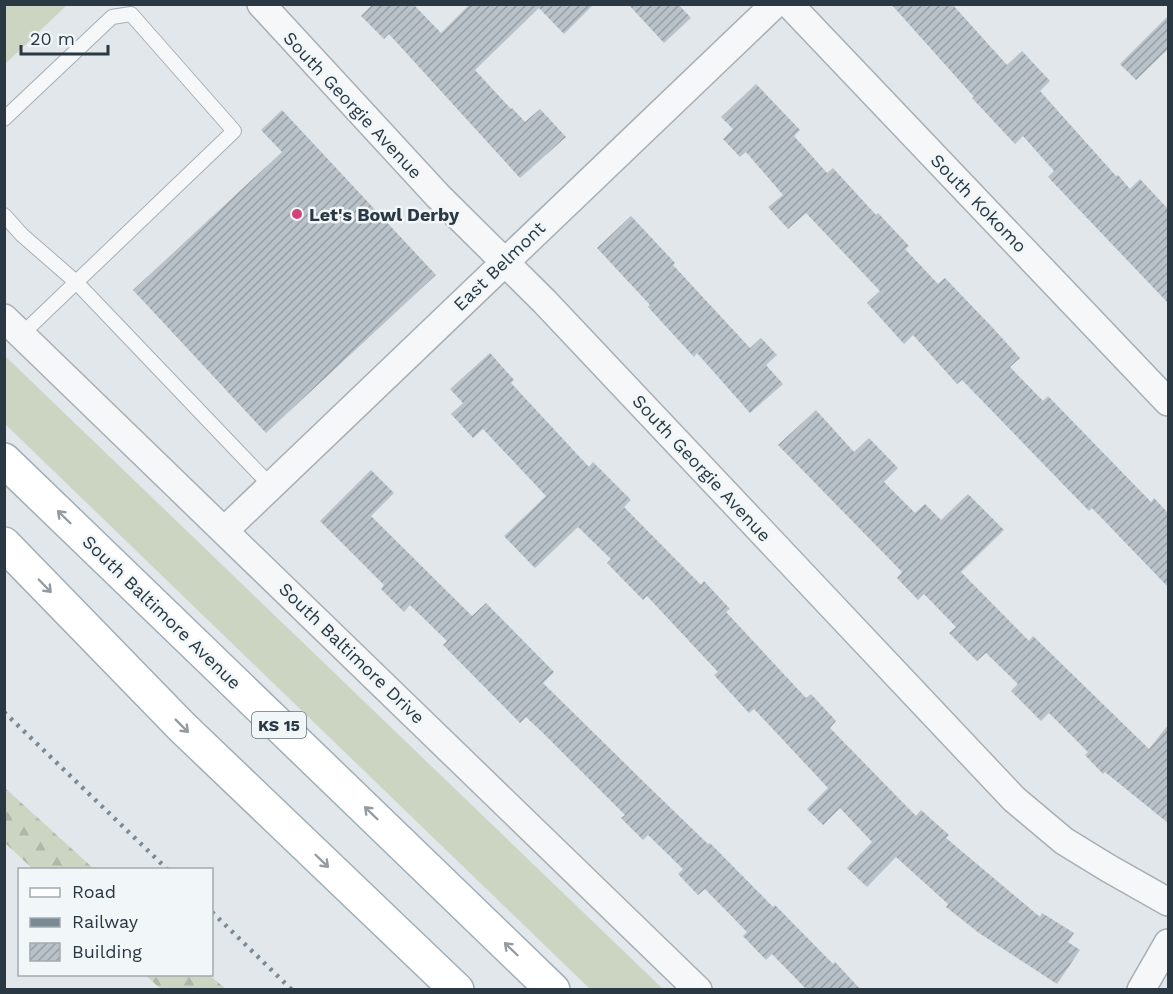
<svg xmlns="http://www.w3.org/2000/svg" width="1173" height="994" viewBox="0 0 1173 994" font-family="'Work Sans',sans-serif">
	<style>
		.grass { fill: #cbd5c2 }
		.forest { fill: url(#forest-firs) }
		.building { fill: url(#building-hatch) }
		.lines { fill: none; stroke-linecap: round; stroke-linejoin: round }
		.service-casing { stroke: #a7afb5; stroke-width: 16 }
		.minor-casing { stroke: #a7afb5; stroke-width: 30 }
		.primary-casing { stroke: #a0aeb7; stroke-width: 36 }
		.service { stroke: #f5f7f9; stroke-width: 14 }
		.minor { stroke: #f5f7f9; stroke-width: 27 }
		.primary { stroke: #fff; stroke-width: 33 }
		.rail { stroke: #7a8a95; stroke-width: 4.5; stroke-dasharray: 3 6; stroke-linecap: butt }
		.oneway { stroke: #949ca1 }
		.poi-dot { fill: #d44279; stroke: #f1f6f8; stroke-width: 2 }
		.labels { text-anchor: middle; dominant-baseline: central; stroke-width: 5; stroke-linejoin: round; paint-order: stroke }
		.shield { fill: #f1f6f8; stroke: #657179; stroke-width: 1.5 }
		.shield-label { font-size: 16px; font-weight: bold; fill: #293843 }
		.street-label { font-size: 18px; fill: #293843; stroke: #f1f6f8 }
		.poi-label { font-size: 18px; font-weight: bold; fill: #293843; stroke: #f1f6f8; text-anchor: start }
	</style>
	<defs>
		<pattern id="forest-firs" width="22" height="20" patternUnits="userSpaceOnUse" patternTransform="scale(1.5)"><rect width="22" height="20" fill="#cbd5c2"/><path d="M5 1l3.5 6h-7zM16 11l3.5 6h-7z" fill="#aeb8a8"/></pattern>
		<pattern id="building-hatch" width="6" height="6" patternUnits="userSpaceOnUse" patternTransform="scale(1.5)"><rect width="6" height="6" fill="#b8c2c8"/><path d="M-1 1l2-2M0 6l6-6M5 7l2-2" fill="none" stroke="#969fa4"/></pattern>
	</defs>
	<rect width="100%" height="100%" fill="#e2e7eb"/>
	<g class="grass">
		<polygon points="5,4 67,4 67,5 5,64"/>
		<polygon points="5,356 663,989 590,989 5,424"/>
	</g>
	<g class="forest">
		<polygon points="4,788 5,788 94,869 33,869 5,843"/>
		<polygon points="145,975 209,975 226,989 161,989"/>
	</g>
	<g class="building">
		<polygon points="373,4 413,4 441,33 470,4 594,4 564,34 539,8 475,70 511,109 512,108 525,122 540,109 566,137 520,178 389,34 384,39 361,16"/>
		<polygon points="628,4 678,4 691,18 664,43"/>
		<polygon points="891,4 952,4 1007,65 1022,51 1050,81 1040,91 1116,176 1118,175 1130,189 1140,179 1168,209 1168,303 1048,177 1054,171 1023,136 1015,144 972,98 974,97"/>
		<polygon points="1168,16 1168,49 1136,80 1120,64"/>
		<polygon points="756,84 800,130 794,136 827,173 833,168 876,215 878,213 909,246 905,249 938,284 945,278 992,327 1020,358 1010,367 1043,401 1048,396 1151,502 1154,498 1168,513 1168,587 1092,508 1089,511 962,380 957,384 913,335 904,344 867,303 880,291 806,213 788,229 768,207 783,195 746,152 740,157 723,139 733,129 721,117"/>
		<polygon points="282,110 436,275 266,433 133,290 282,152 261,130"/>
		<polygon points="631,216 675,263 673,265 750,348 761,338 777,355 766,365 783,384 750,413 697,353 694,357 648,307 650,305 597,248"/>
		<polygon points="490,353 514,380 511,383 589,467 593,462 631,500 624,507 701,585 704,581 730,609 726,612 806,698 811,694 836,721 830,728 916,816 921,810 949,835 946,838 1040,917 1042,913 1074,933 1068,942 1080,950 1057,984 979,933 946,907 948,904 896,857 867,887 847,868 872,842 840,808 823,825 807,809 828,788 754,709 749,713 714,675 718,672 647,596 643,600 607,563 611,559 578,527 535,568 504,536 546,496 483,429 473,438 451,414 463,403 450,389"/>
		<polygon points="816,410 854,452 869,438 898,468 884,482 915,513 925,504 941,520 968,494 1004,530 961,572 1029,641 1033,636 1149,749 1168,725 1168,823 1105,772 1103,774 1085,755 1088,752 1049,713 1041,721 1011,691 1018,684 986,653 977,661 949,633 956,627 924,594 918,600 897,578 902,572 778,445"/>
		<polygon points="371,470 394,493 371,516 472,616 486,603 554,672 543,683 651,789 708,844 710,843 773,907 775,905 833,964 835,962 861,990 807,990 772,954 766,960 743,936 747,932 705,889 698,895 678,874 683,869 648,835 643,840 621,818 625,815 544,734 526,717 520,723 443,645 447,641 410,605 404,612 381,589 384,585 320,521"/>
	</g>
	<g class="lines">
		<defs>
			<g id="service">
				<polyline points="4,119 112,17 131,14 234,131 21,335"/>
				<polyline points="4,215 22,235 76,282 271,486"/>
			</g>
			<g id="minor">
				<polyline points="261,4 438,196 544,301 1014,799 1064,841 1108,868 1168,902"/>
				<polyline points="789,4 1168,402"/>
				<polyline points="4,318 698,990"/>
				<polyline points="225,530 775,4"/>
				<polyline points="1141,990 1168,943"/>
			</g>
			<g id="primary">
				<polyline points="4,460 553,990"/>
				<polyline points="4,544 182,727 457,990"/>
			</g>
		</defs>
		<use href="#service" class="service-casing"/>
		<use href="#minor" class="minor-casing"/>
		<use href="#primary" class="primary-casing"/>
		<use href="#service" class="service"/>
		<use href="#minor" class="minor"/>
		<use href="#primary" class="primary"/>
		<g class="rail">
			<polyline points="4,712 168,870"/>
			<polyline points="212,912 292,990"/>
		</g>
	</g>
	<defs><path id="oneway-shaft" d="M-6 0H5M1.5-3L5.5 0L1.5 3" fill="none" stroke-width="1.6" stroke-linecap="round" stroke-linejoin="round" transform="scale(1.5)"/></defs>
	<g class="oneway">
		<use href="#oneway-shaft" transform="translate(64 517) rotate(-136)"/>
		<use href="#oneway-shaft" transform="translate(45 586) rotate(46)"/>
		<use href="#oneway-shaft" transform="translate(182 726) rotate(45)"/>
		<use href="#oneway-shaft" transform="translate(371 813) rotate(-136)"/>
		<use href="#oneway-shaft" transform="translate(322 861) rotate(44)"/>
		<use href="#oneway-shaft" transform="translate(511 949) rotate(-136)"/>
	</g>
	<circle class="poi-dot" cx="297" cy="214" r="6"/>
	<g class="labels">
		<rect class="shield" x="252" y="712" width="54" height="26" rx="4.5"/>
		<g class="shield-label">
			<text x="279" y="725">KS 15</text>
		</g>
		<g class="street-label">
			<text transform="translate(353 105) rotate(47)">South Georgie Avenue</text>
			<text transform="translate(979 203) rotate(46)">South Kokomo</text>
			<text transform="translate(499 266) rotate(-44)">East Belmont</text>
			<text transform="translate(702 468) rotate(47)">South Georgie Avenue</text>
			<text transform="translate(162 612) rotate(44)">South Baltimore Avenue</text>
			<text transform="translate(352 653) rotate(44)">South Baltimore Drive</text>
		</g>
		<g class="poi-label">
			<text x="309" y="214">Let's Bowl Derby</text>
		</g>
	</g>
	<rect width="1173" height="994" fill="none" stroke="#293843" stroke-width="12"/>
	<rect x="18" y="868" width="195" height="108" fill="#f1f6f8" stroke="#a1aab0" stroke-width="1.5"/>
	<rect x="30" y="888" width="30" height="9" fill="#ffffff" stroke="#a1aab0" stroke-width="1.5"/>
	<text x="72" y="898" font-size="18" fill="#293843">Road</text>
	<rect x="30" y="918" width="30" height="9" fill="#7a8a95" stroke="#a1aab0" stroke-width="1.5"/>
	<text x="72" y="928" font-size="18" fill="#293843">Railway</text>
	<rect x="30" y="943" width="30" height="18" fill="url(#building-hatch)" stroke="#a1aab0" stroke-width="1.5"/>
	<text x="72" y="958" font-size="18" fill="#293843">Building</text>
	<path d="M21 45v9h87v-9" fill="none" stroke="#293843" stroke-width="3"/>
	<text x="30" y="45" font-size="18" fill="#293843" stroke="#f1f6f8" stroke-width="4.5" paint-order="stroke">20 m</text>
</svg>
